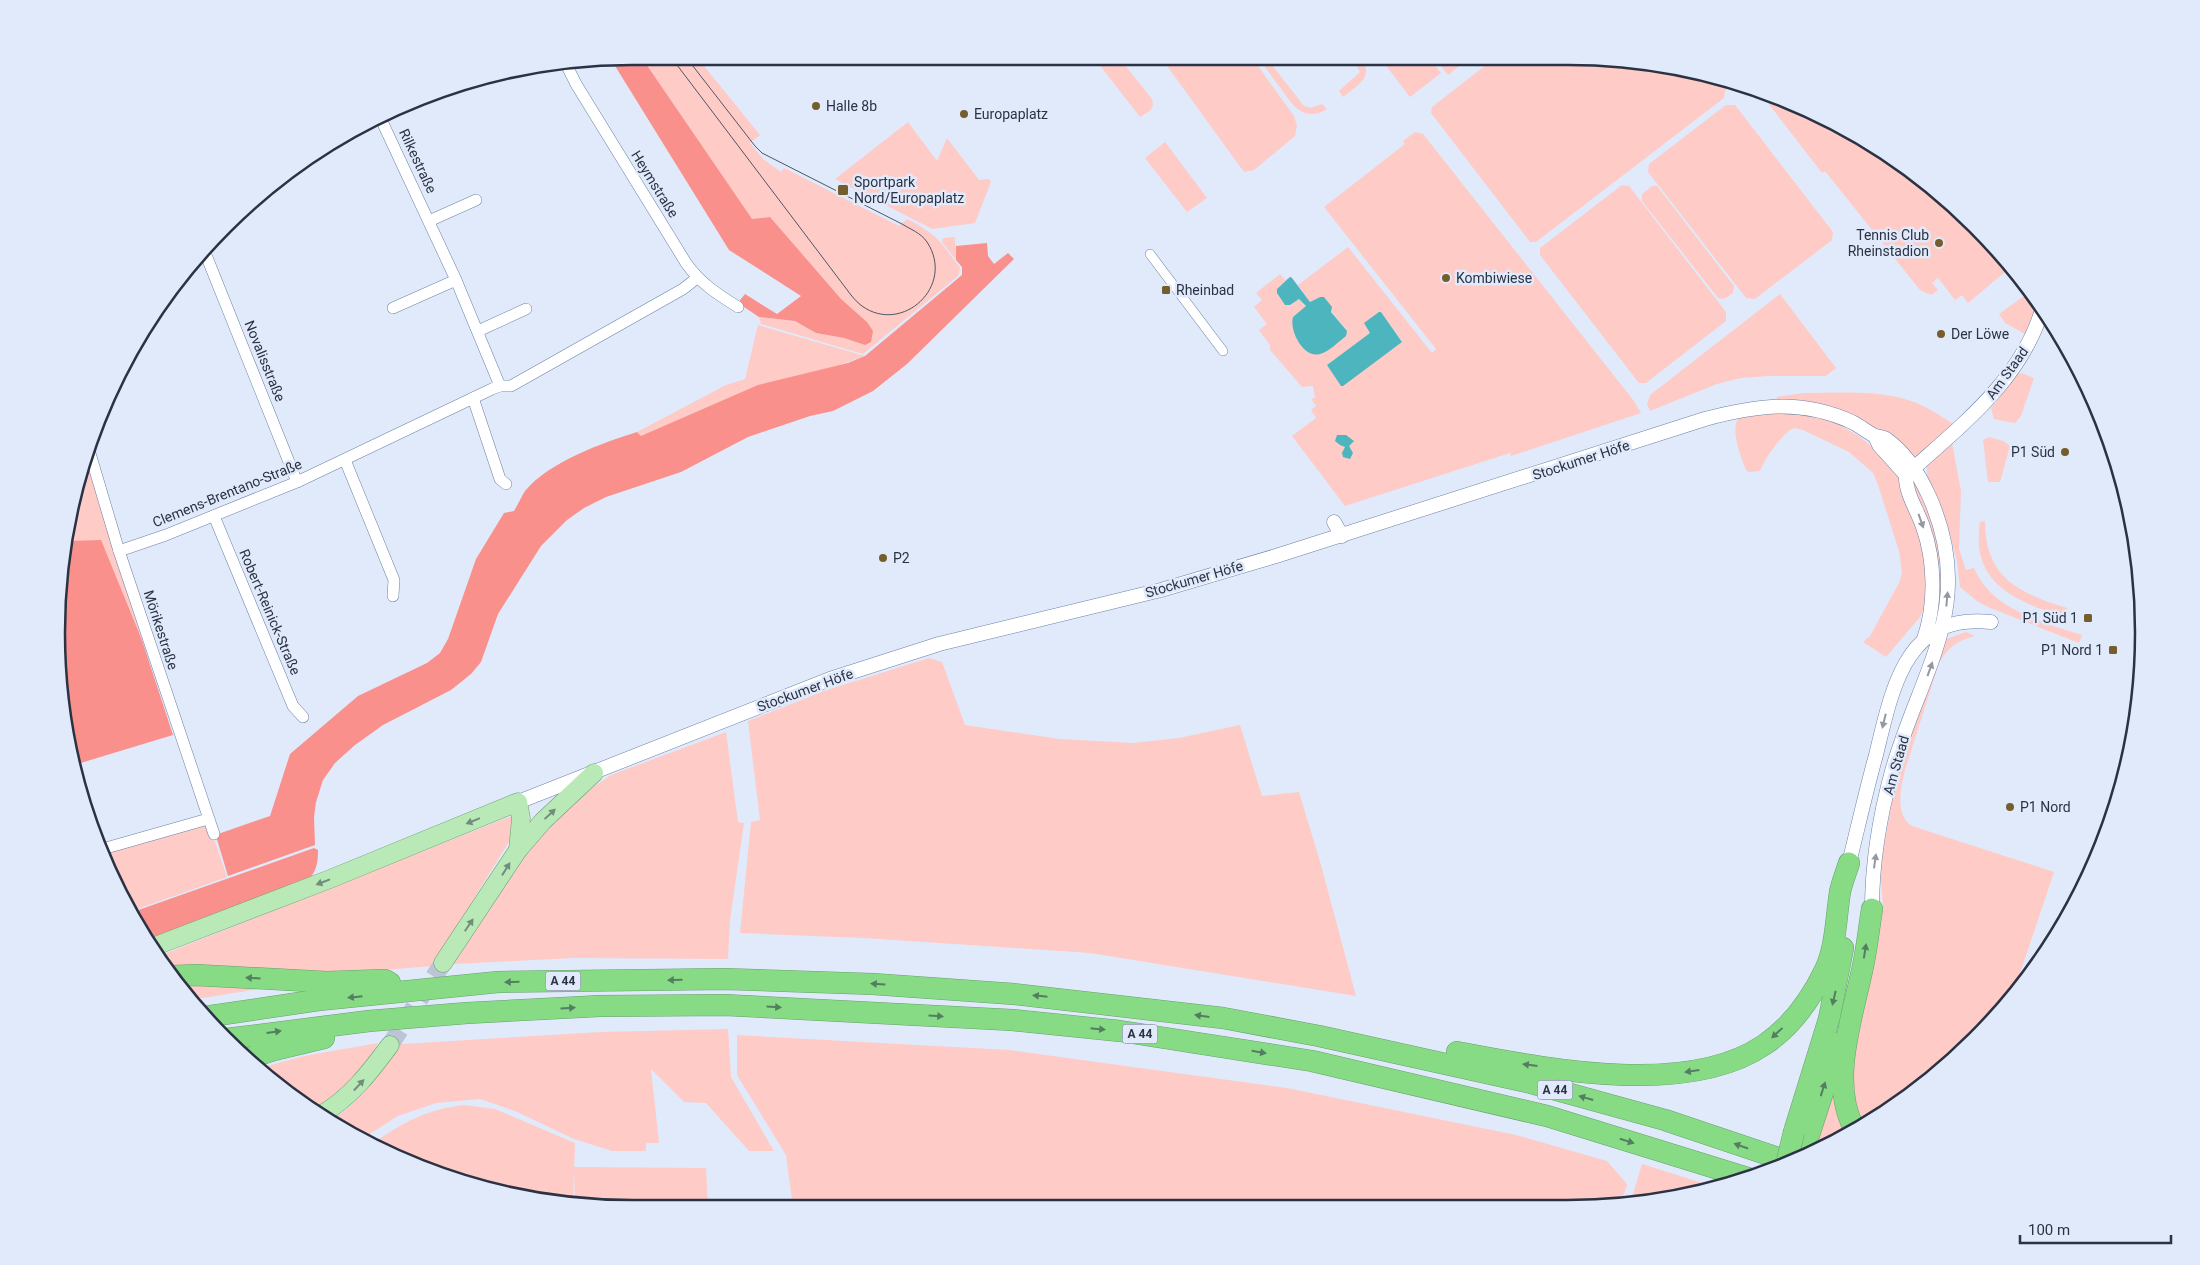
<svg xmlns="http://www.w3.org/2000/svg" width="2200" height="1265" viewBox="0 0 2200 1265" font-family="Roboto,sans-serif">
	<style>
		.green { fill: #fecbc7; fill-rule: evenodd }
		.forest { fill: #f9908b }
		.water { fill: #4cb5be }
		.lines { fill: none; stroke-linecap: round; stroke-linejoin: round }
		.primary-tunnel { stroke: #bcc5d6; stroke-width: 18; stroke-dasharray: 18 9; stroke-linecap: butt }
		.pedestrian-casing { stroke: #6c80a6; stroke-width: 10 }
		.minor-casing { stroke: #6c80a6; stroke-width: 12 }
		.tertiary-casing { stroke: #6c80a6; stroke-width: 15 }
		.primary-casing { stroke: #67a06e; stroke-width: 19 }
		.motorway-casing { stroke: #67a06e; stroke-width: 22 }
		.pedestrian { stroke: #fff; stroke-width: 9 }
		.minor { stroke: #fff; stroke-width: 11 }
		.tertiary { stroke: #fff; stroke-width: 14 }
		.primary { stroke: #b8e9b6; stroke-width: 18 }
		.motorway { stroke: #88db85; stroke-width: 21 }
		.tram { stroke: #4e5667; stroke-width: 1 }
		.motorway-bridge-casing { stroke: #67a06e; stroke-width: 22; stroke-linecap: butt }
		.motorway-bridge { stroke: #88db85; stroke-width: 21 }
		.oneway { fill: #9498a1 }
		.oneway2 { fill: #718e7c }
		.oneway3 { fill: #547e61 }
		.poi-dot { fill: #755d2e; stroke: #e1eafb; stroke-width: 2 }
		.labels { text-anchor: middle; dominant-baseline: central; stroke-width: 5; stroke-linejoin: round; paint-order: stroke }
		.shield { fill: #e1eafb; stroke: #61697a; stroke-width: 1 }
		.shield-label { font-size: 12px; font-weight: bold; fill: #2a3243 }
		.poi-label { font-size: 14px; fill: #2a3243; stroke: #e1eafb; text-anchor: start }
		.street-label { font-size: 14px; fill: #2a3243; stroke: #e1eafb }
		.rim { fill: none; stroke: #2a3243; stroke-width: 2.5 }
	</style>
	<rect width="100%" height="100%" fill="#e1eafb"/>
	<g class="green">
		<polygon points="1605,57 1717,76 1735,84 1725,91 1724,98 1536,242 1530,242 1431,113 1432,107 1495,58"/>
		<path d="M1352,58H1361C1375,78 1357,85 1343,97L1339,91L1360,72Z"/>
		<polygon points="1380,58 1429,58 1441,73 1410,97"/>
		<polygon points="1435,58 1469,58 1448,75"/>
		<polygon points="1095,59 1120,59 1152,99 1153,105 1151,110 1140,117"/>
		<polygon points="1162,59 1253,59 1294,116 1297,126 1295,136 1254,170 1244,172"/>
		<path d="M1259,59H1267L1304,106L1311,108L1322,104L1327,109C1314,117 1304,115 1293,105Z"/>
		<path d="M644,61H700L760,135L750,143L763,159L781,172L784,168L899,226L907,219C937,234 941,242 960,268L958,276L863,354L761,324L759,317L795,321L816,333L844,338L865,345L867,322L840,299L770,217L752,220Z"/>
		<polygon points="1761,94 1856,134 1948,199 2011,267 1968,303 1962,295 1955,300 1938,278 1932,283 1938,290 1931,295 1920,290 1825,171 1822,173"/>
		<polygon points="1726,105 1735,105 1833,232 1832,240 1755,299 1746,298 1648,172 1649,164"/>
		<polygon points="908,122 937,161 947,138 979,180 989,179 991,182 975,223 932,229 835,179"/>
		<path d="M1415,132L1423,134L1634,401L1641,413L1511,456L1510,453L1345,506L1292,436L1316,418L1311,410L1316,406L1311,399L1315,398L1313,386L1302,387L1270,350V345L1259,330L1267,324L1254,307L1262,300L1256,293L1280,274L1285,280L1291,276L1292,278L1290,277L1277,289L1290,305L1299,299L1306,307L1293,317L1347,331L1320,297L1310,302L1298,285L1348,247L1432,353L1436,349L1324,207L1405,144L1403,141ZM1381,312L1402,341L1327,365L1370,333Z"/>
		<polygon points="1165,142 1207,198 1187,212 1145,158"/>
		<polygon points="1622,185 1629,186 1726,312 1726,321 1646,383 1639,383 1540,255 1540,248"/>
		<polygon points="1652,186 1657,186 1734,286 1733,293 1724,299 1718,298 1642,201 1642,194"/>
		<polygon points="955,237 956,260 942,242 943,238"/>
		<polygon points="2031,291 2038,303 2027,335 2005,323 1999,314"/>
		<polygon points="1780,294 1836,368 1826,376 1769,376 1741,378 1717,384 1650,411 1647,404 1650,395"/>
		<polygon points="758,325 865,356 641,436 637,432 726,385 745,379"/>
		<polygon points="2022,373 2034,378 2021,416 2015,423 1994,419 1991,408 2018,374"/>
		<path d="M1804,393C1842,393 1883,389 1919,404C1932,410 1944,418 1956,426L1952,443L1961,491L1959,549L1966,570L1974,568C1992,610 2042,622 2082,635L2079,643L1988,607L1977,601L1960,587L1957,561L1950,535L1928,482L1926,461L1911,459L1880,435L1778,400L1776,397Z"/>
		<path d="M1759,413L1810,414L1834,422L1859,436L1878,452L1901,481L1925,540L1928,601L1920,617L1886,657L1863,642L1870,636L1899,583L1902,573L1899,551L1878,485L1873,473L1849,452L1803,430C1802,430 1795,428 1795,428C1784,430 1763,461 1760,471L1749,472L1746,470C1742,459 1729,428 1739,418C1744,414 1753,414 1759,413Z"/>
		<polygon points="1989,437 2003,441 2010,446 2000,482 1988,482 1983,440"/>
		<polygon points="86,457 142,640 101,541 69,541 65,537 76,483"/>
		<polygon points="1911,479 1916,481 1944,554 1940,618 1934,621 1934,584"/>
		<path d="M1985,521C1985,578 2019,593 2067,608L2064,617C2015,601 1970,583 1980,522Z"/>
		<path d="M1966,632L1975,636C1955,642 1950,646 1939,663L1905,770C1901,788 1894,814 1912,826L2054,872L2015,988L1975,1040L1887,1112L1813,1148L1835,1070L1860,1026L1883,909L1880,868L1895,785L1906,747L1944,640Z"/>
		<polygon points="929,658 942,662 965,725 1059,739 1133,743 1179,738 1240,725 1262,796 1299,792 1321,865 1356,996 1090,953 864,938 740,933 751,822 760,820 748,721 824,691"/>
		<polygon points="726,732 738,822 744,823 730,920 728,959 575,958 452,964 545,824 568,804 611,775"/>
		<polygon points="514,815 512,837 432,966 335,974 166,966 159,956"/>
		<polygon points="197,822 210,827 227,877 129,912 100,853"/>
		<polygon points="179,984 272,987 190,1000"/>
		<path d="M728,1029L731,1077L774,1151H749L706,1103L684,1102L651,1069L659,1143H646V1151H612L574,1139L515,1111L480,1099L436,1103L398,1116L362,1139L344,1131L330,1121C361,1102 380,1074 401,1044L601,1032Z"/>
		<polygon points="737,1035 1009,1050 1287,1088 1516,1135 1607,1161 1627,1184 1621,1204 793,1207 786,1155 737,1075"/>
		<path d="M378,1043C361,1076 344,1090 314,1110L256,1069L304,1056Z"/>
		<path d="M464,1105L495,1109L575,1143L573,1203L448,1178L372,1144C404,1122 425,1110 464,1105Z"/>
		<polygon points="1642,1164 1715,1187 1642,1204 1630,1204"/>
		<polygon points="574,1167 706,1168 708,1207 595,1208 575,1203"/>
	</g>
	<g class="forest">
		<polygon points="612,61 644,61 752,219 770,217 841,299 867,322 873,331 871,342 865,345 844,338 816,333 795,321 759,317 741,305 740,300 745,294 777,314 801,296 729,250"/>
		<path d="M987,243L988,256L994,264L1008,253L1014,259L907,364L873,391L833,411L810,416L748,437L681,472L606,497L584,508L567,520L541,546L498,614L481,662L471,674L451,690L383,725L355,745L335,763L323,780L316,802L314,817L315,845L228,876L216,836L218,834L270,816L290,754L358,696L427,663L440,653L448,639L476,559L504,513L514,511C518,505 521,497 525,491C549,462 602,443 637,432L641,436L758,385L848,363L865,356L962,275V267L956,260V246Z"/>
		<path d="M65,537L69,541L101,540L142,640L173,735L74,765C58,715 58,662 59,610C60,585 60,561 65,537Z"/>
		<path d="M314,848L318,850C318,861 317,868 311,877L170,932L147,940L130,913Z"/>
	</g>
	<g class="water">
		<path d="M1290,277L1292,278L1310,302L1320,297H1324L1332,307L1331,312L1347,331L1346,336C1339,341 1329,352 1320,354C1304,359 1289,331 1293,317L1306,306L1299,299L1290,305H1285L1277,293V289Z"/>
		<polygon points="1379,312 1381,312 1402,342 1343,386 1341,386 1327,365 1370,333 1364,323"/>
		<polygon points="1337,435 1346,435 1354,441 1349,446 1353,453 1350,459 1343,457 1342,453 1345,447 1340,445 1335,441"/>
	</g>
	<g class="lines">
		<polyline class="primary-tunnel" points="390,1045 443,963"/>
		<defs>
			<polyline id="pedestrian" points="1150,254 1223,351"/>
			<g id="minor">
				<path d="M567,61V66L576,84L686,263C700,283 717,294 738,307"/>
				<polyline points="379,115 456,280 500,386"/>
				<polyline points="429,221 476,200"/>
				<polyline points="204,250 297,482"/>
				<polyline points="393,308 456,280"/>
				<polyline points="478,331 526,309"/>
				<polyline points="473,398 500,479 506,484"/>
				<polyline points="89,450 119,551 214,834"/>
				<polyline points="345,460 394,580 393,596"/>
				<polyline points="214,516 293,706 303,717"/>
				<polyline points="119,551 166,535 297,482 492,389 500,386 511,386 683,289 697,278"/>
				<polyline points="99,850 208,819"/>
			</g>
			<g id="tertiary">
				<polyline points="1875,436 1879,445 1906,475"/>
				<polyline points="1334,522 1342,536"/>
				<path d="M1924,639C1936,604 1935,561 1923,527C1918,511 1905,493 1906,475C1960,426 2020,382 2042,310"/>
				<path d="M518,802L830,679L939,644L1161,590L1276,556L1705,419C1757,405 1801,399 1852,422C1860,426 1867,432 1875,436C1879,437 1883,437 1886,439C1906,453 1919,474 1929,496C1978,605 1921,669 1892,771C1880,815 1872,863 1872,909"/>
				<path d="M1849,863C1858,827 1866,791 1876,755C1892,690 1905,612 1991,622"/>
			</g>
			<g id="primary">
				<polyline points="153,947 330,879 518,802 521,818 518,850"/>
				<polyline points="443,963 518,850 543,821 594,773"/>
				<path d="M321,1115C351,1097 370,1072 390,1045"/>
			</g>
			<g id="motorway">
				<polyline points="173,976 196,975 327,982 385,980 390,983"/>
				<polyline points="204,1017 319,1000 498,982 724,979 873,984 1014,994 1223,1018 1319,1036 1527,1082 1665,1120 1787,1161"/>
				<polyline points="226,1039 369,1021 467,1013 600,1006 725,1005 1012,1020 1120,1031 1312,1061 1547,1116 1751,1179"/>
				<path d="M1457,1052C1543,1068 1686,1098 1764,1045C1791,1027 1811,999 1825,970C1836,947 1836,917 1840,892C1842,882 1846,873 1849,863"/>
				<polyline points="246,1059 274,1050 324,1038"/>
				<path d="M1854,1128C1829,1082 1853,1015 1863,966C1867,947 1869,928 1872,909"/>
				<polyline points="1794,1132 1829,1019 1843,948"/>
				<polyline points="1803,1153 1839,1043"/>
			</g>
		</defs>
		<use href="#pedestrian" class="pedestrian-casing"/>
		<use href="#minor" class="minor-casing"/>
		<use href="#tertiary" class="tertiary-casing"/>
		<use href="#primary" class="primary-casing"/>
		<use href="#motorway" class="motorway-casing"/>
		<use href="#pedestrian" class="pedestrian"/>
		<use href="#minor" class="minor"/>
		<use href="#tertiary" class="tertiary"/>
		<use href="#primary" class="primary"/>
		<use href="#motorway" class="motorway"/>
		<path class="tram" d="M674,61L851,295C854,299 858,303 862,306C902,335 956,286 927,242C921,233 910,229 902,224L762,153L755,146L689,61"/>
		<defs>
			<polyline id="motorway-bridge" points="1787,1161 1794,1132"/>
		</defs>
		<use href="#motorway-bridge" class="motorway-bridge-casing"/>
		<use href="#motorway-bridge" class="motorway-bridge"/>
	</g>
	<defs><path id="oneway-solid" d="M-6-.8H1V-3.2L6.5 0L1 3.2V.8H-6Z" transform="scale(1.25)"/></defs>
	<g class="oneway">
		<use href="#oneway-solid" transform="translate(1921 521) rotate(70)"/>
		<use href="#oneway-solid" transform="translate(1947 599) rotate(-85)"/>
		<use href="#oneway-solid" transform="translate(1930 669) rotate(-70)"/>
		<use href="#oneway-solid" transform="translate(1884 721) rotate(104)"/>
		<use href="#oneway-solid" transform="translate(1875 861) rotate(-82)"/>
	</g>
	<g class="oneway2">
		<use href="#oneway-solid" transform="translate(550 814) rotate(-43)"/>
		<use href="#oneway-solid" transform="translate(473 821) rotate(158)"/>
		<use href="#oneway-solid" transform="translate(506 869) rotate(-58)"/>
		<use href="#oneway-solid" transform="translate(323 882) rotate(159)"/>
		<use href="#oneway-solid" transform="translate(469 925) rotate(-56)"/>
		<use href="#oneway-solid" transform="translate(359 1085) rotate(-47)"/>
	</g>
	<g class="oneway3">
		<use href="#oneway-solid" transform="translate(1865 951) rotate(-81)"/>
		<use href="#oneway-solid" transform="translate(253 978) rotate(-176)"/>
		<use href="#oneway-solid" transform="translate(675 980) rotate(179)"/>
		<use href="#oneway-solid" transform="translate(512 982) rotate(179)"/>
		<use href="#oneway-solid" transform="translate(878 984) rotate(-176)"/>
		<use href="#oneway-solid" transform="translate(1040 996) rotate(-174)"/>
		<use href="#oneway-solid" transform="translate(355 997) rotate(174)"/>
		<use href="#oneway-solid" transform="translate(1834 998) rotate(103)"/>
		<use href="#oneway-solid" transform="translate(774 1007) rotate(3)"/>
		<use href="#oneway-solid" transform="translate(568 1008) rotate(-3)"/>
		<use href="#oneway-solid" transform="translate(936 1016) rotate(4)"/>
		<use href="#oneway-solid" transform="translate(1202 1016) rotate(-172)"/>
		<use href="#oneway-solid" transform="translate(1098 1029) rotate(6)"/>
		<use href="#oneway-solid" transform="translate(274 1032) rotate(-8)"/>
		<use href="#oneway-solid" transform="translate(1777 1033) rotate(137)"/>
		<use href="#oneway-solid" transform="translate(1259 1052) rotate(10)"/>
		<use href="#oneway-solid" transform="translate(1530 1065) rotate(-173)"/>
		<use href="#oneway-solid" transform="translate(1692 1071) rotate(172)"/>
		<use href="#oneway-solid" transform="translate(1823 1089) rotate(-72)"/>
		<use href="#oneway-solid" transform="translate(1586 1098) rotate(-164)"/>
		<use href="#oneway-solid" transform="translate(1627 1141) rotate(17)"/>
		<use href="#oneway-solid" transform="translate(1741 1146) rotate(-161)"/>
	</g>
	<g class="poi-dot">
		<circle cx="816" cy="106" r="5"/>
		<circle cx="964" cy="114" r="5"/>
		<rect x="837" y="184" width="12" height="12" rx="2.5"/>
		<circle cx="1939" cy="243" r="5"/>
		<circle cx="1446" cy="278" r="5"/>
		<rect x="1161" y="285" width="10" height="10" rx="2.5"/>
		<circle cx="1941" cy="334" r="5"/>
		<circle cx="2065" cy="452" r="5"/>
		<circle cx="883" cy="558" r="5"/>
		<rect x="2083" y="613" width="10" height="10" rx="2.5"/>
		<rect x="2108" y="645" width="10" height="10" rx="2.5"/>
		<circle cx="2010" cy="807" r="5"/>
	</g>
	<g class="labels">
		<g class="shield">
			<rect x="545.5" y="971.5" width="35" height="19" rx="4"/>
			<rect x="1122.5" y="1024.5" width="35" height="19" rx="4"/>
			<rect x="1537.5" y="1080.5" width="35" height="19" rx="4"/>
		</g>
		<g class="shield-label">
			<text x="563" y="981">A 44</text>
			<text x="1140" y="1034">A 44</text>
			<text x="1555" y="1090">A 44</text>
		</g>
		<g class="poi-label">
			<text x="826" y="106">Halle 8b</text>
			<text x="974" y="114">Europaplatz</text>
			<text x="854" y="182">Sportpark<tspan x="854" dy="16">Nord/Europaplatz</tspan></text>
			<text x="1929" y="235" text-anchor="end">Tennis Club<tspan x="1929" dy="16">Rheinstadion</tspan></text>
			<text x="1456" y="278">Kombiwiese</text>
			<text x="1176" y="290">Rheinbad</text>
			<text x="1951" y="334">Der Löwe</text>
			<text x="2055" y="452" text-anchor="end">P1 Süd</text>
			<text x="893" y="558">P2</text>
			<text x="2078" y="618" text-anchor="end">P1 Süd 1</text>
			<text x="2103" y="650" text-anchor="end">P1 Nord 1</text>
			<text x="2020" y="807">P1 Nord</text>
		</g>
		<g class="street-label">
			<text transform="translate(418 161) rotate(65)">Rilkestraße</text>
			<text transform="translate(655 184) rotate(58)">Heymstraße</text>
			<text transform="translate(265 361) rotate(68)">Novalisstraße</text>
			<text transform="translate(2007 373) rotate(-54)">Am Staad</text>
			<text transform="translate(1581 460) rotate(-18)">Stockumer Höfe</text>
			<text transform="translate(227 493) rotate(-22)">Clemens-Brentano-Straße</text>
			<text transform="translate(1194 579) rotate(-16)">Stockumer Höfe</text>
			<text transform="translate(270 612) rotate(67)">Robert-Reinick-Straße</text>
			<text transform="translate(161 630) rotate(72)">Mörikestraße</text>
			<text transform="translate(805 690) rotate(-20)">Stockumer Höfe</text>
			<text transform="translate(1896 765) rotate(-74)">Am Staad</text>
		</g>
	</g>
	<path d="M0 0H2200V1265H0ZM632 65H1568A567 567 0 0 1 2135 632V633A567 567 0 0 1 1568 1200H632A567 567 0 0 1 65 633V632A567 567 0 0 1 632 65Z" fill="#e1eafb" fill-rule="evenodd"/>
	<path class="rim" d="M632 65H1568A567 567 0 0 1 2135 632V633A567 567 0 0 1 1568 1200H632A567 567 0 0 1 65 633V632A567 567 0 0 1 632 65Z"/>
	<path d="M2020 1235v8h151v-8" fill="none" stroke="#2a3243" stroke-width="2.5"/>
	<text x="2028" y="1235" font-size="15" fill="#2a3243" stroke="#e1eafb" stroke-width="4" paint-order="stroke">100 m</text>
</svg>
